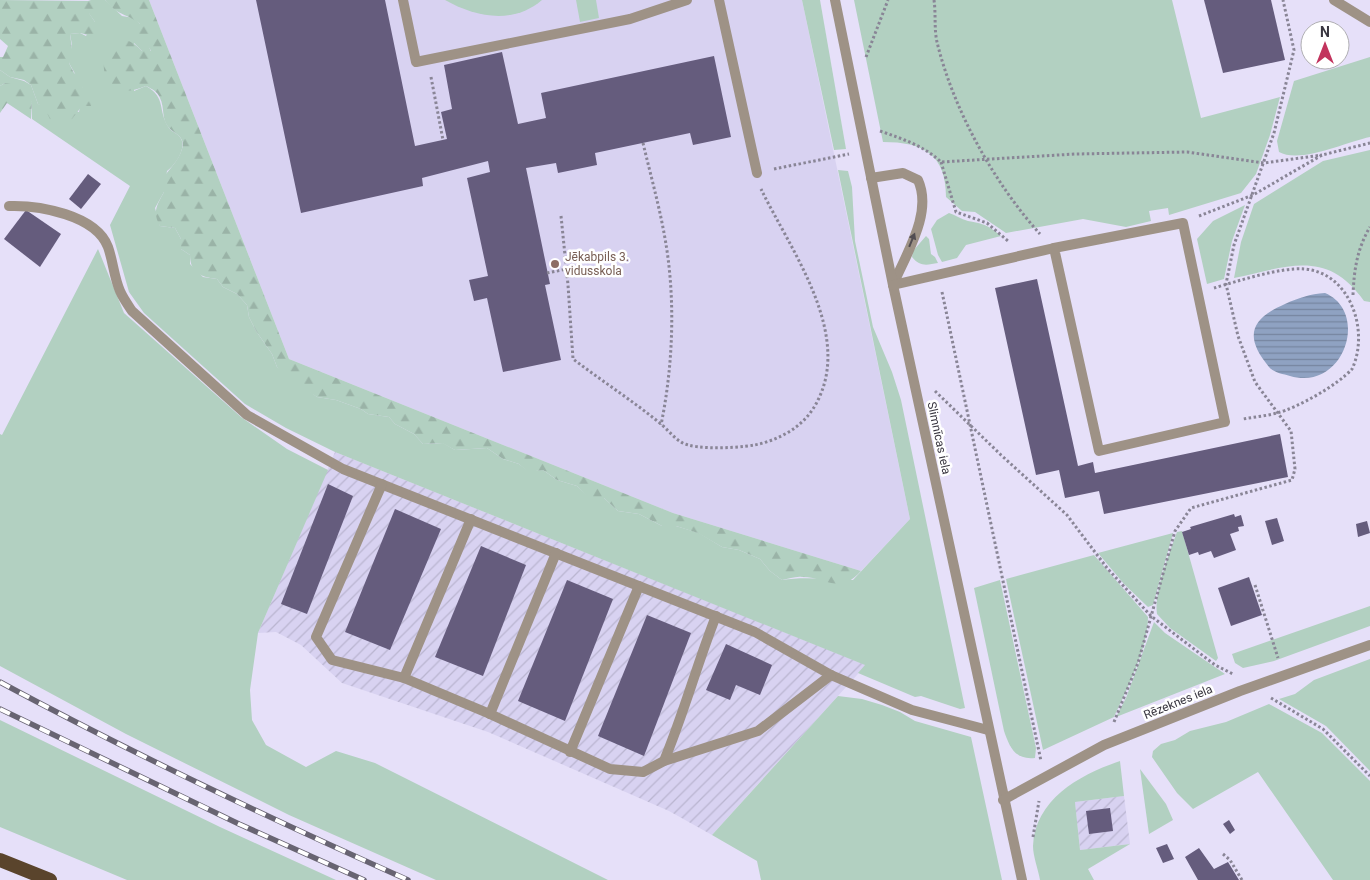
<svg xmlns="http://www.w3.org/2000/svg" width="1370" height="880" viewBox="0 0 1370 880" font-family="Roboto,sans-serif">
	<style>
		.built { fill: #d8d2f1 }
		.industrial { fill: url(#industrial-furrows) }
		.grass { fill: #b2d0c1 }
		.forest { fill: url(#forest-firs) }
		.water { fill: url(#water-rules) }
		.building { fill: #655c7d }
		.lines { fill: none; stroke-linecap: round; stroke-linejoin: round }
		.path { stroke: #898596; stroke-width: 3; stroke-dasharray: 2.5 2.5; stroke-linecap: butt }
		.service { stroke: #9e9286; stroke-width: 10 }
		.minor { stroke: #9e9286; stroke-width: 10 }
		.trunk { stroke: #5a442c; stroke-width: 14 }
		.rail-casing { stroke: #686472; stroke-width: 5.5 }
		.rail { stroke: #fff; stroke-width: 4; stroke-dasharray: 11; stroke-linecap: butt }
		.oneway { fill: #524d52 }
		.education-dot { fill: #8d6e63; stroke: #fff; stroke-width: 2 }
		.labels { text-anchor: middle; dominant-baseline: central; stroke-width: 5; stroke-linejoin: round; paint-order: stroke }
		.education-label { font-size: 12px; fill: #785e54; stroke: #fff; text-anchor: start }
		.street-label { font-size: 12px; fill: #393640; stroke: #fff }
	</style>
	<defs>
		<pattern id="industrial-furrows" width="10" height="10" patternUnits="userSpaceOnUse" patternTransform="scale(1.25)"><rect width="10" height="10" fill="#d8d2f1"/><path d="M-1 1l2-2M0 10L10 0M9 11l2-2" fill="none" stroke="#bab5d0"/></pattern>
		<pattern id="forest-firs" width="22" height="20" patternUnits="userSpaceOnUse" patternTransform="scale(1.25)"><rect width="22" height="20" fill="#b2d0c1"/><path d="M5 1l3.5 6h-7zM16 11l3.5 6h-7z" fill="#9ab3a7"/></pattern>
		<pattern id="water-rules" width="6" height="5" patternUnits="userSpaceOnUse" patternTransform="scale(1.25)"><rect width="6" height="5" fill="#8fa2c2"/><path d="M0 2.5h6" fill="none" stroke="#76859f"/></pattern>
	</defs>
	<rect width="100%" height="100%" fill="#e6e0f9"/>
	<polygon class="built" points="149,0 802,0 910,519 861,571 673,513 289,359"/>
	<g class="industrial">
		<polygon points="335,452 866,665 712,835 669,811 488,732 342,683 301,645 276,632 258,633"/>
		<polygon points="1124,796 1130,844 1080,850 1075,802"/>
	</g>
	<g class="grass">
		<path d="M88,0H105L122,16L134,18L141,25L151,52L142,51L134,43V91L146,86C167,98 157,110 169,128C173,133 180,134 182,141C185,151 174,166 167,171L164,192L155,208L160,226L175,228L181,239V249L190,255V264L203,277L217,279L223,287L237,294L247,305L249,317L256,331L272,354L277,367L317,397L336,400L361,409L368,414L389,417L395,424L414,434L423,444L443,443L455,450L487,448L503,459L519,464L528,471L543,470L557,480L577,486L589,498H604L618,511L639,514L662,526H676L699,533L722,547L739,550L760,559L770,571L782,580C806,576 829,580 853,580L910,519L838,170L848,171L852,187L855,241L873,327L892,372L901,400L965,708L960,709L921,696L915,697L858,673L865,665L335,452L286,428L245,404L144,313L129,292L110,225L130,186L32,119V102L5,83L0,86V70L10,77L24,81L31,85L38,104L79,112L83,88L69,63L72,45L70,34L80,33L86,36L95,22L88,12L91,1Z"/>
		<path d="M445,0H542C513,25 475,17 445,0Z"/>
		<polygon points="576,0 596,0 599,18 580,22"/>
		<polygon points="802,0 820,0 846,149 834,150"/>
		<path d="M854,0H1172L1201,118L1280,97L1270,135L1256,174L1241,193L1169,215L1168,208L1149,211L1151,221L1126,227L1083,219L1006,233L975,212L962,211L946,197C946,154 923,142 883,142Z"/>
		<path d="M1370,57V137C1346,142 1300,164 1279,152L1277,141L1294,81Z"/>
		<path d="M1370,150V302L1364,301C1327,248 1287,267 1234,278L1241,242L1254,204L1323,161Z"/>
		<polygon points="1245,205 1232,241 1224,279 1207,284 1197,239 1213,221"/>
		<path d="M949,213C955,215 961,219 968,221C984,224 988,225 1001,236L966,245L957,258L942,262L938,255L931,229L937,220Z"/>
		<path d="M926,236L929,239L931,254L935,257L938,263C927,265 920,267 912,257L913,251Z"/>
		<polygon points="98,249 124,313 241,417 287,449 328,470 258,633 250,690 252,720 266,745 306,767 336,751 375,763 608,880 436,880 289,815 126,734 0,666 0,434 2,435"/>
		<path d="M1182,531L1218,658L1216,661L1170,628L1157,614C1154,591 1169,554 1177,532Z"/>
		<polygon points="1173,533 1153,605 1148,607 1124,584 1098,553"/>
		<path d="M1094,555L1148,617C1148,648 1127,689 1114,717L1043,750L1006,579Z"/>
		<path d="M1000,580L1036,748L1035,758C1015,760 1010,748 1004,731L974,588Z"/>
		<polygon points="1370,606 1370,626 1274,661 1243,668 1235,663 1232,654"/>
		<polygon points="1154,622 1165,633 1225,674 1116,717 1126,698"/>
		<polygon points="1370,659 1370,771 1326,726 1279,699 1295,694 1314,680"/>
		<polygon points="838,696 862,699 882,705 900,712 915,721 971,737 1002,880 761,880 757,861 712,835"/>
		<polygon points="1269,704 1322,733 1370,781 1370,880 1333,880 1258,772 1193,809 1177,793 1152,757 1153,751 1161,744 1175,740 1190,731 1226,722"/>
		<polygon points="0,720 220,827 336,880 127,880 0,827"/>
		<path d="M1120,761L1124,796L1075,802L1080,850L1130,844L1088,869L1094,880H1040C1038,869 1033,856 1033,846C1035,799 1081,774 1120,761Z"/>
		<polygon points="1140,769 1166,804 1173,820 1149,834"/>
	</g>
	<g class="forest">
		<path d="M0,0L91,1L95,8L89,13L95,22L97,32L92,36L80,33L70,34L73,57L69,63L74,73L82,78L83,88C91,94 95,96 91,106H82L72,119L63,121L50,119L44,107L38,104L31,85L24,80L10,77L0,70V57H3L8,46L0,39Z"/>
		<path d="M105,0H149L289,359L673,513L861,571C838,596 828,577 802,577C796,576 789,579 782,580L770,571L760,559L739,550L722,547L698,533L676,526H662L639,514L618,511L604,498H588L577,486L557,480L543,470L528,472L519,464L503,459L487,448L455,450L442,443L423,444L414,434L395,424L389,417L368,414L361,409L336,400L317,397L285,377L277,367L272,354L256,331L249,317L247,305L237,294L223,287L217,279C201,277 190,273 190,255L181,249V239L175,228L160,226C152,212 157,205 164,192L161,181C168,170 178,162 182,149C186,137 175,134 169,128C161,119 165,108 160,98C157,91 152,89 146,86C82,114 99,5 142,51H151C145,38 135,42 140,24C127,13 119,17 105,0Z"/>
		<polygon points="5,83 17,85 28,91 32,102 31,119 7,103 0,113 0,86"/>
	</g>
	<path class="water" d="M1325,293C1370,312 1344,392 1290,376C1283,374 1274,373 1269,367C1244,337 1250,319 1285,304C1298,298 1310,294 1325,293Z"/>
	<g class="building">
		<polygon points="256,0 385,0 415,146 447,139 441,112 452,109 444,65 502,52 518,124 546,118 541,93 714,56 731,137 693,145 690,133 595,153 597,165 558,173 556,163 526,168 550,284 545,285 561,360 503,372 487,298 474,301 469,280 488,276 467,178 490,172 488,161 422,178 423,186 301,213"/>
		<polygon points="1204,0 1271,0 1285,60 1223,73"/>
		<polygon points="88,174 101,184 81,209 69,199"/>
		<polygon points="26,210 61,234 40,267 4,239"/>
		<polygon points="1037,279 1078,466 1093,462 1095,473 1280,434 1288,477 1104,514 1099,491 1065,498 1059,470 1036,475 995,288"/>
		<polygon points="328,484 353,496 307,614 281,604"/>
		<polygon points="395,509 441,529 390,650 345,632"/>
		<polygon points="1234,514 1235,517 1241,515 1244,526 1238,527 1239,531 1230,534 1236,550 1214,558 1211,551 1199,555 1198,552 1189,555 1182,532 1191,529 1190,527"/>
		<polygon points="1277,518 1284,541 1272,545 1265,521"/>
		<polygon points="1367,521 1370,533 1358,537 1356,524"/>
		<polygon points="481,546 526,565 483,676 435,657"/>
		<polygon points="1249,577 1262,615 1231,626 1218,588"/>
		<polygon points="567,580 613,599 565,721 518,701"/>
		<polygon points="647,615 691,633 644,756 598,736"/>
		<polygon points="726,644 772,665 760,695 736,685 730,700 706,690"/>
		<polygon points="1110,808 1113,831 1089,834 1086,811"/>
		<polygon points="1229,820 1235,830 1230,834 1223,824"/>
		<polygon points="1167,844 1174,859 1163,863 1156,848"/>
		<polygon points="1199,848 1214,869 1228,862 1239,880 1198,880 1185,857"/>
	</g>
	<g class="lines">
		<g class="path">
			<path d="M934,0C936,14 934,29 937,42C953,109 994,183 1040,234"/>
			<polyline points="866,57 888,0"/>
			<polyline points="431,77 443,140"/>
			<path d="M880,131C903,139 924,146 941,162L1075,154L1187,152L1264,163L1322,155"/>
			<path d="M643,143C652,181 663,219 668,258C675,312 672,371 661,425"/>
			<polyline points="941,162 956,212 987,223 1008,241"/>
			<polyline points="774,169 849,154"/>
			<path d="M561,216L568,285L573,359C602,381 633,401 661,424C668,430 674,438 681,442C694,451 748,448 763,443C787,436 807,423 818,400C852,332 790,249 761,189"/>
			<polyline points="1199,216 1253,195 1322,155 1370,143"/>
			<polyline points="547,273 567,269"/>
			<path d="M1214,288C1238,281 1281,267 1304,269C1350,272 1370,331 1352,369C1338,385 1297,408 1277,413C1266,416 1254,417 1243,419"/>
			<polyline points="942,292 1041,761"/>
			<path d="M1353,295C1354,270 1357,249 1370,227"/>
			<polyline points="935,391 1001,455 1067,515 1107,568 1151,616 1215,665 1233,674"/>
			<polyline points="1255,585 1278,658"/>
			<polyline points="1271,698 1323,729 1370,776"/>
			<polyline points="1114,722 1138,663 1175,531 1191,508 1292,480 1295,469 1291,431 1255,382 1238,336 1226,284 1234,245 1274,133 1294,50 1283,0"/>
			<polyline points="1033,837 1039,801"/>
			<polyline points="1223,854 1230,860 1242,880"/>
		</g>
		<g class="service">
			<polyline points="403,0 416,62 630,19 687,0"/>
			<polyline points="719,0 757,173"/>
			<path d="M871,178L903,173L918,180C933,213 906,254 893,285"/>
			<path d="M9,206C39,205 96,215 108,247C113,261 114,277 120,291C123,298 128,305 132,311L247,415L343,469L755,632L831,675L912,710L988,730"/>
			<polyline points="382,484 316,637 332,660 404,678 490,714 610,769 643,772 664,761 758,731 831,675"/>
			<polyline points="404,678 471,519"/>
			<polyline points="490,714 556,553"/>
			<polyline points="570,752 639,586"/>
			<path d="M664,761C684,713 697,664 716,616"/>
		</g>
		<g class="minor">
			<polyline points="835,0 893,285 1022,880"/>
			<polyline points="1334,0 1370,22"/>
			<polygon points="1183,223 1225,422 1099,451 1054,248"/>
			<polyline points="893,285 1054,248"/>
			<polyline points="1003,800 1104,745 1240,691 1370,645"/>
		</g>
		<polyline class="trunk" points="0,860 50,880"/>
		<defs>
			<g id="rail">
				<path d="M0,682C133,754 269,818 408,880"/>
				<polyline points="0,709 239,824 364,880"/>
			</g>
		</defs>
		<use href="#rail" class="rail-casing"/>
		<use href="#rail" class="rail"/>
	</g>
	<defs><path id="oneway-solid" d="M-6-.8H1V-3.2L6.5 0L1 3.2V.8H-6Z" transform="scale(1.25)"/></defs>
	<use class="oneway" href="#oneway-solid" transform="translate(912 240) rotate(-68)"/>
	<circle class="education-dot" cx="555" cy="264" r="5"/>
	<g class="labels">
		<g class="education-label">
			<text x="565" y="257">Jēkabpils 3.<tspan x="565" dy="14">vidusskola</tspan></text>
		</g>
		<g class="street-label">
			<text transform="translate(939 438) rotate(78)">Slimnīcas iela</text>
			<text transform="translate(1178 702) rotate(-22)">Rēzeknes iela</text>
		</g>
	</g>
	<g transform="translate(1325 45)"><circle r="24" fill="#ffffff" stroke="#b0afb3"/>
	<path d="M0-4L9 19L0 12L-9 19Z" fill="#c2335d"/>
	<text y="-8" font-size="14" font-weight="bold" text-anchor="middle" fill="#393640">N</text>
	</g>
</svg>
